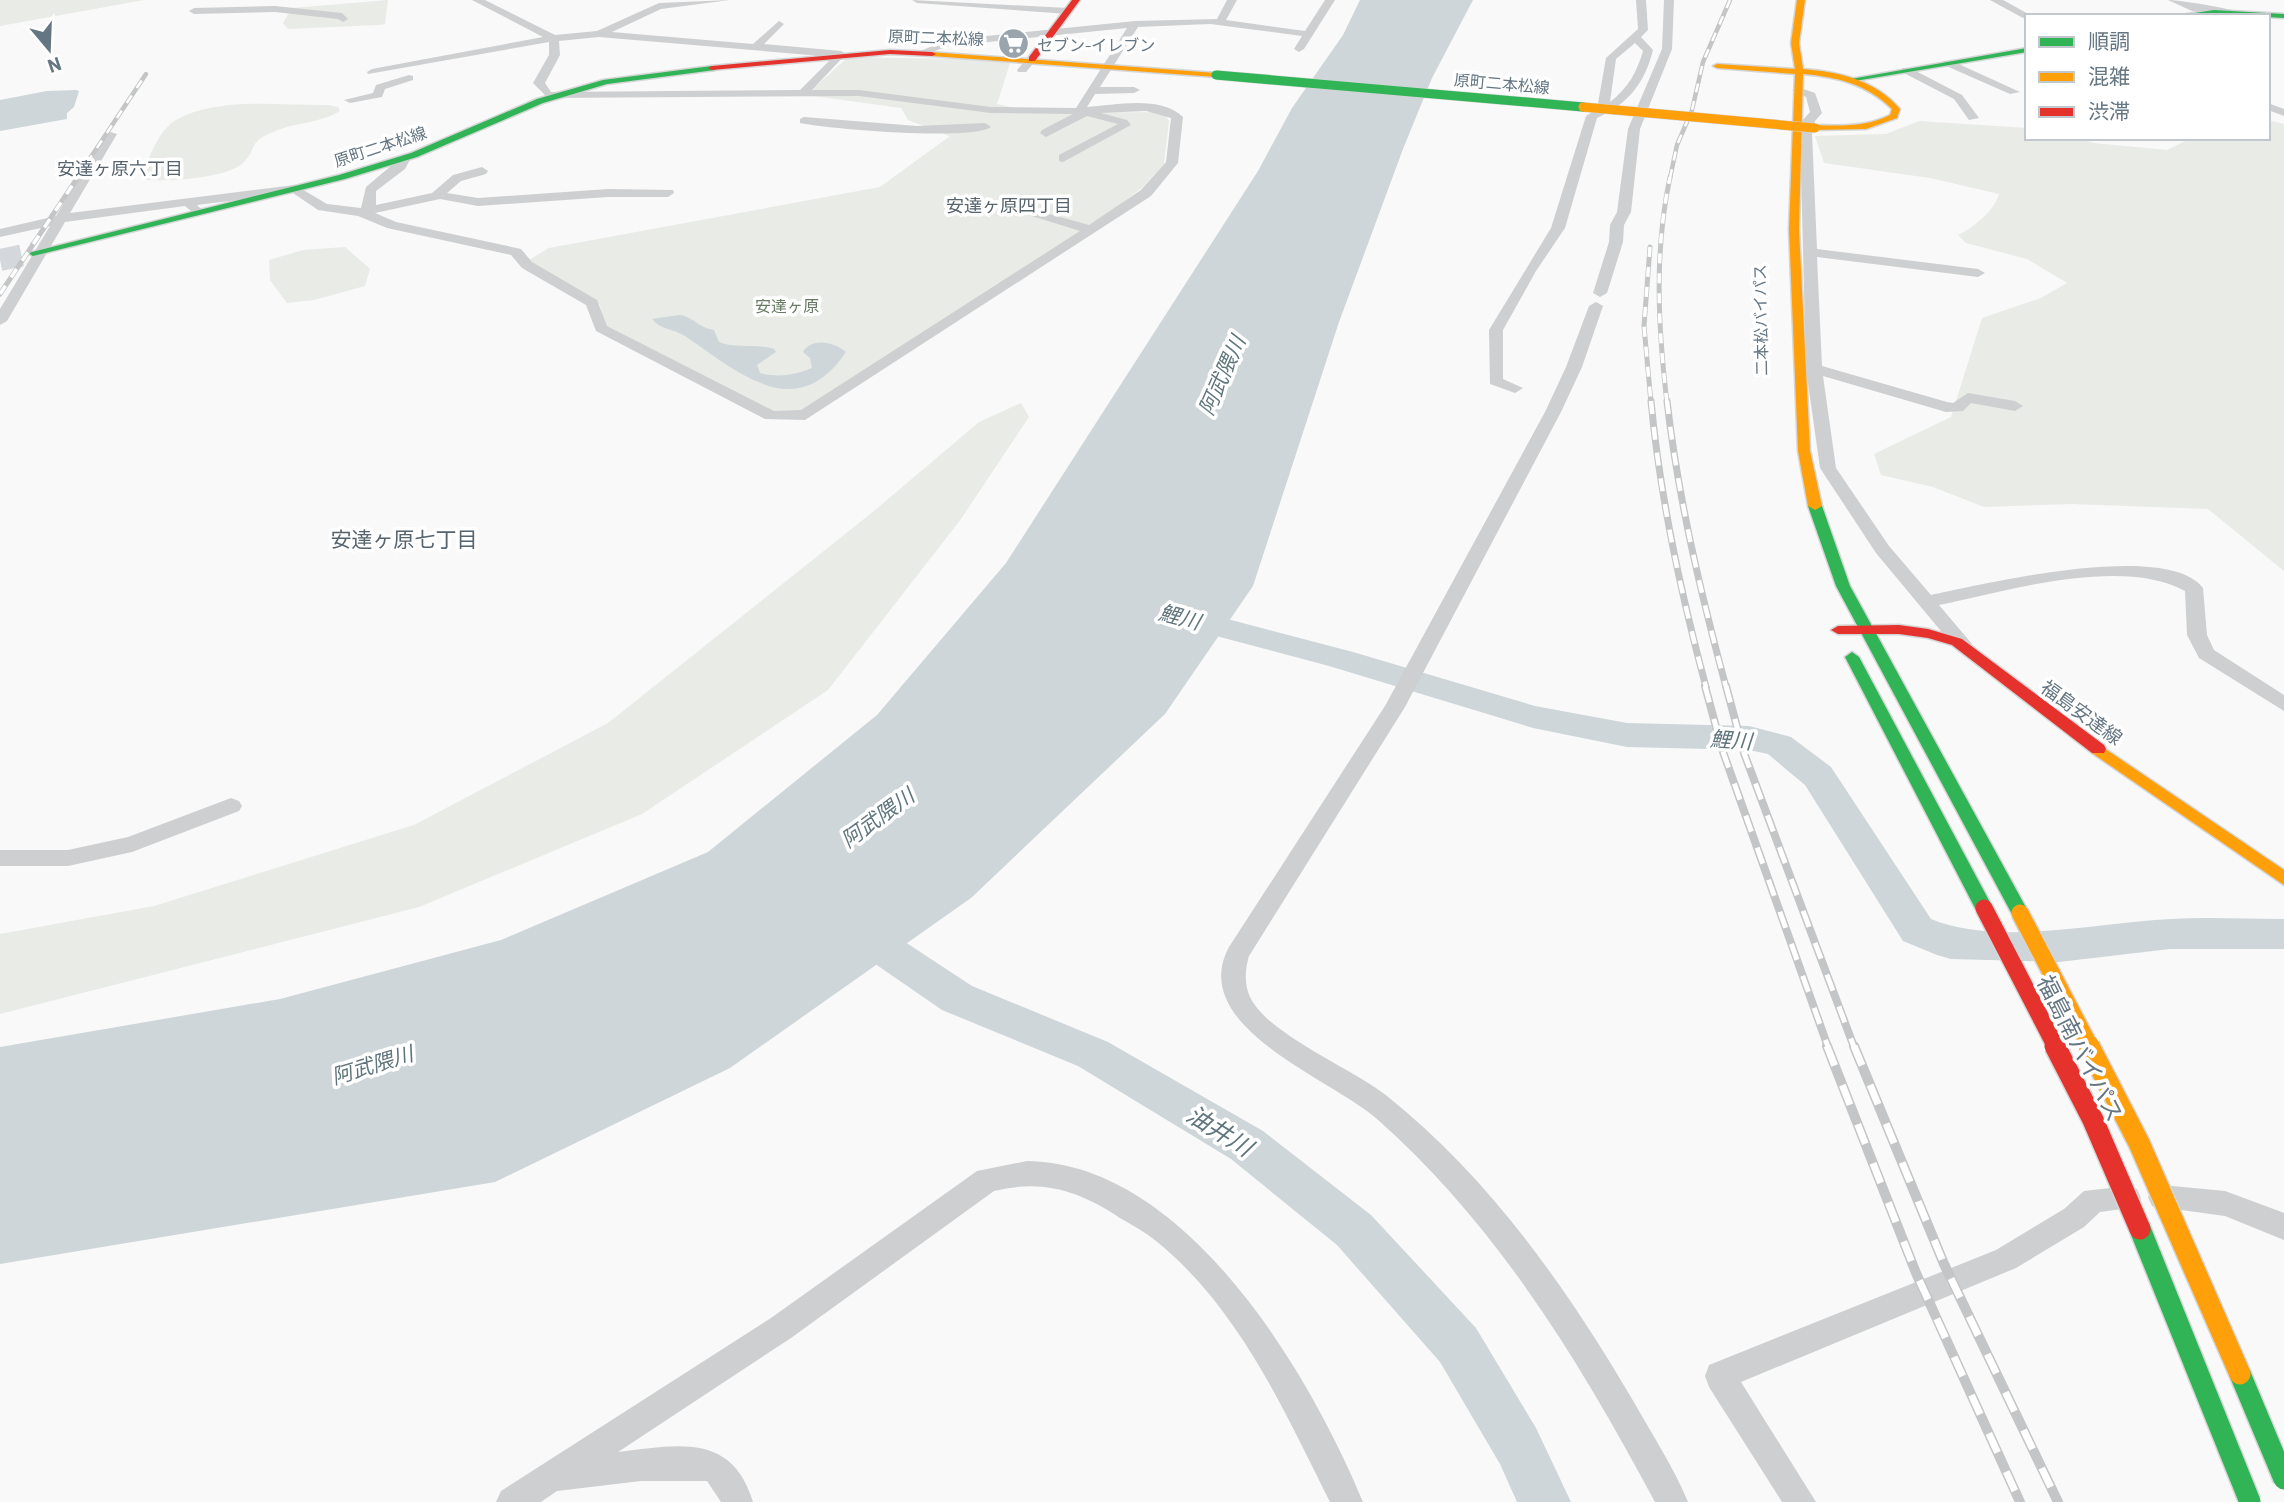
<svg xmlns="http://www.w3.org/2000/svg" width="2284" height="1502" viewBox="0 0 2284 1502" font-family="Barlow,'Noto Sans JP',sans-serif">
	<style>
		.green { fill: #e8ebe6 }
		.water { fill: #ced6d9 }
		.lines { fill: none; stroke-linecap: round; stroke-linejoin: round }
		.river { fill: #ced6d9; fill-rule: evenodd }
		.primary-tunnel { stroke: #d4d8dc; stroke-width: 22; stroke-dasharray: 22 11; stroke-linecap: butt }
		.fast-casing { stroke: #d5d6d7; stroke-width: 3 }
		.slow-casing { stroke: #d5d6d7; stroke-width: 3 }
		.jam-casing { stroke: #d5d6d7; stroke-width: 3 }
		.street { fill: #cecfd0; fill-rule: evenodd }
		.fast { fill: #30b455; fill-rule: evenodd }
		.slow { fill: #ff9f0a; fill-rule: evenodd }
		.jam { fill: #e5322d; fill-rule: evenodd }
		.rail-far4-casing { stroke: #c3c5c6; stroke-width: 4.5 }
		.rail-far3-casing { stroke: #c3c5c6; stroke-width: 5 }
		.rail-far2-casing { stroke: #c3c5c6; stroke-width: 7 }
		.rail-far1-casing { stroke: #c3c5c6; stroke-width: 8 }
		.rail-casing { stroke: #c3c5c6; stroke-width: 10 }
		.rail-far4 { stroke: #fff; stroke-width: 2.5; stroke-dasharray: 9; stroke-linecap: butt }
		.rail-far3 { stroke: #fff; stroke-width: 3.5; stroke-dasharray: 10; stroke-linecap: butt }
		.rail-far2 { stroke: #fff; stroke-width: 4.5; stroke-dasharray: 13; stroke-linecap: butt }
		.rail-far1 { stroke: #fff; stroke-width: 5; stroke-dasharray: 17; stroke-linecap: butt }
		.rail { stroke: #fff; stroke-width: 7; stroke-dasharray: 21; stroke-linecap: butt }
		.fast-bridge-far1-casing { stroke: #d5d6d7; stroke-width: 10; stroke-linecap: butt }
		.fast-bridge-casing { stroke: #d5d6d7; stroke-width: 24; stroke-linecap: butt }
		.slow-bridge-far2-casing { stroke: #d5d6d7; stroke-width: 10; stroke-linecap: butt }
		.slow-bridge-far1-casing { stroke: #d5d6d7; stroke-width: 20; stroke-linecap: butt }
		.slow-bridge-casing { stroke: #d5d6d7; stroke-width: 24; stroke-linecap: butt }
		.jam-bridge-far1-casing { stroke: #d5d6d7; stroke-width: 20; stroke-linecap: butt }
		.jam-bridge-casing { stroke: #d5d6d7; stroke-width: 24; stroke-linecap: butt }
		.fast-bridge-far1 { stroke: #30b455; stroke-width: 9 }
		.fast-bridge { stroke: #30b455; stroke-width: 21 }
		.slow-bridge-far2 { stroke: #ff9f0a; stroke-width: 9 }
		.slow-bridge-far1 { stroke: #ff9f0a; stroke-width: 17 }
		.slow-bridge { stroke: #ff9f0a; stroke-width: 21 }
		.jam-bridge-far1 { stroke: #e5322d; stroke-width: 17 }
		.jam-bridge { stroke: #e5322d; stroke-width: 21 }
		.labels { text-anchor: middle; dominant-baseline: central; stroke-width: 7; stroke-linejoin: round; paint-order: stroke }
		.far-street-label { font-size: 16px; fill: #657683; stroke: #fff }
		.far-poi-label { font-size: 16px; fill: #657683; stroke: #fff; text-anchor: start }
		.far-park-label { font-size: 16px; fill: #687a64; stroke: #fff }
		.far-neighbourhood-label { font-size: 18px; fill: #57646e; stroke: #fff }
		.street-label { font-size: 19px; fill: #657683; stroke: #fff }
		.water-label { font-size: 21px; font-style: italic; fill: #60757c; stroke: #fff }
		.neighbourhood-label { font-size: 21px; fill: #57646e; stroke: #fff }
		.near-street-label { font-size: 23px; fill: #657683; stroke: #fff }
		.near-water-label { font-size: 24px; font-style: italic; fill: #60757c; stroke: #fff }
	</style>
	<rect width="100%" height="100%" fill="#f9f9f9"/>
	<g class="green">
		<polygon points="0,0 144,0 0,26"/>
		<polygon points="388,0 385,24 379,25 288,29 283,23 292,8"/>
		<polygon points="848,57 1011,60 997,104 1036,113 1164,112 1169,121 1164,164 1143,187 1104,216 806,412 779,415 609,327 604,324 600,305 529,260 549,248 880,187 950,136 908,120 901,108 806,95"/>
		<path d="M328,105L338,107L340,111C318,124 295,122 273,132C248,142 257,148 245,161C229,179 169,181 146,180L143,175C149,156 159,130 176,120C219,96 282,106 328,105Z"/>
		<path d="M2268,120L2284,124V571L2208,509L2072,504L1984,507L1933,487L1881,475L1874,454L1951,417L1982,318L2041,298L2067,283L2027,259L1966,243L1958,235C1973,228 1995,210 1999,194L1930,178L1824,163L1815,136L1886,134L1919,121L2027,128V138H2078L2094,143L2167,150L2191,138H2268Z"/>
		<polygon points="345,247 370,269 365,286 314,300 287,303 270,280 269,260 303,250"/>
		<polygon points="1021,403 1029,417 961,519 828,690 642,814 419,907 0,1014 0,934 154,906 414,825 608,723 874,511 979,422"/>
	</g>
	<g class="water">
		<polygon points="1360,0 1473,0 1432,78 1403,149 1339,322 1253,586 1165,714 971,898 730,1068 495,1182 0,1264 0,1047 280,999 501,940 708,852 877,715 1006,563 1258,171 1292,108 1343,35"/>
		<polygon points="76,90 79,91 74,107 67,113 67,119 0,131 0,100 47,91"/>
		<path d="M679,315C692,316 699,328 714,330L719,342C736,349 756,343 774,349L776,352L757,365L760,373C779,378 794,375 812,368L810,358L803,352C812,337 834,342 846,352C796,426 738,372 685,336C674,329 659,329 652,319Z"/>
	</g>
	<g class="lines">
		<g class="river">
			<path d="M1178,606L1353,652L1535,706L1627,723L1749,726L1791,737L1831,767L1931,919C2000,947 2098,922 2171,919C2208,917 2246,919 2284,919V949H2170L2059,962L1951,959L1937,955L1903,941L1805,785L1768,754L1749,750L1627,747L1533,728L1329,666L1167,623L1162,616L1167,609Z"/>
			<polygon points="853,913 867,917 972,986 1108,1042 1263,1131 1371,1215 1476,1328 1536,1428 1571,1502 1517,1502 1500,1464 1440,1362 1337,1245 1231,1159 1078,1066 942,1010 839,939 833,928 839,917"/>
		</g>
		<polyline class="primary-tunnel" points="0,260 33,253"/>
		<defs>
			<g id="fast">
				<polygon points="2214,10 2284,14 2284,18 2214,14 2175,16"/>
				<polygon points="2027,48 2027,52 1849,82 1845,80"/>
				<polygon points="712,66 716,68 715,70 607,84 543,103 417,157 345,179 33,256 28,253 339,175 411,153 537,99 603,80"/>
				<polygon points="1815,502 1822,506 1850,586 2029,913 2026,918 2014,918 1836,586 1808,506"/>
				<polygon points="1852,652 1859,657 1993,908 1990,913 1978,913 1975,908 1845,657"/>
			</g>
			<g id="slow">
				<path d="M1797,0H1805L1799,43L1803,69C1840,72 1875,80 1900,109L1897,118L1866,129L1812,130V126L1815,125C1841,126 1866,127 1890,115L1892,109C1867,84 1837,77 1803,74L1799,229L1810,451L1822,506L1815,510L1808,506L1798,451L1789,229L1795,74L1717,68L1713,66L1717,64L1795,69L1791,43Z"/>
				<polygon points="929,52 1216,73 1220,75 1216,77 932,56"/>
				<polygon points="2098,744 2284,870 2284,885 2092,753 2090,749 2092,745"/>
			</g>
			<g id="jam">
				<polygon points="1072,0 1080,0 1035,61 1029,61 1029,57"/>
				<polygon points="890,50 932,52 936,54 932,56 890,54 712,70 708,68 712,66"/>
				<polygon points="1899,625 1928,629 1962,639 2104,745 2106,749 2104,753 2092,753 1952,645 1928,638 1899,634 1838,634 1831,630 1838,626"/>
			</g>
		</defs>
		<use href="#fast" class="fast-casing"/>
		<use href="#slow" class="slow-casing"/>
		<use href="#jam" class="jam-casing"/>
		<g class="street">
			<path d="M472,0H485L555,35L597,31L659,3L730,0L661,9L612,32L753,44L779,21L784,24L764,44L841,51L846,54L812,90H859L991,107L1076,108L1127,28L949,46L923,55L918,52L947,40L1135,21L1217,19L1227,0H1237L1226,20L1305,31L1325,0H1335L1304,49L1299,52L1294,49L1302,36L1210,24L1138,27L1100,87H1134L1140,90L1134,93L1095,94L1087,107C1115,105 1161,95 1183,117L1178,163L1151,196L805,420L765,419L596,331L586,305L522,268L511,255L387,228L358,216L318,210L293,193L197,205L204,212L197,216L185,206L65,222L7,321L0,325V309L50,226L0,237V229L56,216L107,131L117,134L70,213L295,185L327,204L361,208L366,187L405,154L411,158L405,169L376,191V205L432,193L453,175L482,167L488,171L486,174L461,181L447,193L478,198L608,189L673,190L674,193L668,197H608L478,206L440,199L375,213L396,222L521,249L532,262L597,300L607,326L774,411L801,410L1080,231L1013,210V204L1089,225L1141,190L1166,162L1171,118L1146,111L1101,113L1127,120L1131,125L1063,162L1059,161V155L1118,124L1087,116L1046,137L1040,133L1042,130L1073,114L991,113L859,96L548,98L533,83L549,55V42L368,74L367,72L372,69L543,37ZM599,37L833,57L800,90L551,92L545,83L560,55L559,41Z"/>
			<polygon points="912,0 1068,8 1073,11 1068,14 917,3"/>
			<path d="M1636,0H1646L1648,30L1641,37L1653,50C1645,83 1628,104 1597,118L1565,228L1536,271L1503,330V379L1523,388L1515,393L1490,384L1489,330L1551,228L1586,116L1597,109L1606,58L1638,29ZM1635,43L1643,51C1637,72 1628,88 1610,102L1616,59Z"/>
			<polygon points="1664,0 1674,0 1672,49 1640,129 1631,212 1624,225 1623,242 1607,293 1600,297 1593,293 1609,242 1610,225 1617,212 1628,129 1662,49"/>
			<polygon points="1990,0 2003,0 2032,16 2023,18"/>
			<path d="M2168,0C2178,0 2230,8 2237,12L2232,15L2192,11Z"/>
			<polygon points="275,6 342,13 348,19 343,22 338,19 275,12 194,14 189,11 194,8"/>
			<polygon points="1028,57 1037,59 1026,72 1018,72 1017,70"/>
			<polygon points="1944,61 1952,61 2020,92 2010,94 1944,65"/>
			<polygon points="1902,68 1910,68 1962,95 1979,118 1969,120 1954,99 1902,72"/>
			<polygon points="409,75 413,76 413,80 385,89 382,97 350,103 344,100 373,93 376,85"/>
			<path d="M1798,87L1815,93L1822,113L1815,121L1812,133L1817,249L1978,269L1985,273L1978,277L1817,257L1822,366L1947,402L1953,403L1968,393L2015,401L2023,406L2015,411L1971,403L1963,411L1946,412L1823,376L1836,468L1889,546L1931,595C1984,584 2167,540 2203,588L2207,635L2214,650L2284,695V711L2199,658L2187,635L2185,591C2122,556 2006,591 1939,605L1972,644L1962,650L1955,648L1876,553L1820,468L1806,369L1800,133L1803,120L1810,112L1806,97L1792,90Z"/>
			<polygon points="2268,103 2284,109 2284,116 2268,110"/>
			<path d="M804,117L917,126L985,123L991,127C972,141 828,129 800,123V119Z"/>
			<path d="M1596,302L1603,306L1582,367L1561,412L1405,707L1249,956C1245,969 1244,984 1250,997C1267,1034 1353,1069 1387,1096C1490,1178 1569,1291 1635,1404C1653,1436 1674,1468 1688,1502H1655C1580,1362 1497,1225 1377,1119C1332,1079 1186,1027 1229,947L1385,706L1545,412L1566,367L1589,306Z"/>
			<polygon points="231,798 239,801 242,806 239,811 132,852 68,866 0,866 0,850 68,850 128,837"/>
			<path d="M1027,1161C1186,1163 1309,1372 1363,1502H1330C1284,1410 1238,1307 1156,1241C1145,1232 1132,1225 1120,1218C1079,1191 1043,1179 994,1191L791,1338L618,1452C677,1445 732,1432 753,1502H721L707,1481H641L557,1491L541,1502H496L501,1491L771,1318L977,1171Z"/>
			<polygon points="2162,1185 2225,1191 2279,1211 2284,1213 2284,1240 2225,1216 2152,1206 2148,1197 2152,1188"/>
			<polygon points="2127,1186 2137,1189 2141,1198 2137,1207 2100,1212 2084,1227 2016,1268 1741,1382 1816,1502 1782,1502 1709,1387 1705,1376 1709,1365 1996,1250 2064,1209 2084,1191"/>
		</g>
		<use href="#fast" class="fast"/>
		<use href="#slow" class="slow"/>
		<use href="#jam" class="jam"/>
		<defs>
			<g id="rail-far4">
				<polyline points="77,178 146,74"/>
				<polyline points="1670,178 1677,145 1692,110 1703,62 1730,0"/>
			</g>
			<g id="rail-far3">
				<polyline points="1650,247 1644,326 1651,403"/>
				<polyline points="0,294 78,177"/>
				<path d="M1667,403C1658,326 1654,253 1670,177"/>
			</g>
			<g id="rail-far2">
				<path d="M1651,401C1660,498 1681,594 1706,687"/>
				<path d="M1667,401C1678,498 1701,594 1726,687"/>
			</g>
			<g id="rail-far1">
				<polyline points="1705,686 1722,749 1828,1047"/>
				<polyline points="1726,686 1744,753 1854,1047"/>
			</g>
			<g id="rail">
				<polyline points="1827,1046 1916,1273 2020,1502"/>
				<polyline points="1854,1046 1944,1264 2058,1502"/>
			</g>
		</defs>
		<use href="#rail-far4" class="rail-far4-casing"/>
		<use href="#rail-far3" class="rail-far3-casing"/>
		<use href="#rail-far2" class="rail-far2-casing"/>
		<use href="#rail-far1" class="rail-far1-casing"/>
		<use href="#rail" class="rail-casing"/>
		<use href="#rail-far4" class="rail-far4"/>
		<use href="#rail-far3" class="rail-far3"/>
		<use href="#rail-far2" class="rail-far2"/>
		<use href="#rail-far1" class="rail-far1"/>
		<use href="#rail" class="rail"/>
		<defs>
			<polyline id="fast-bridge-far1" points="1216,75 1583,107"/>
			<g id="fast-bridge">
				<polyline points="2140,1229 2250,1502"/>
				<polyline points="2240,1374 2284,1479"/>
			</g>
			<polyline id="slow-bridge-far2" points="1583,107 1815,128"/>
			<polyline id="slow-bridge-far1" points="2020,913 2090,1047"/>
			<polyline id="slow-bridge" points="2089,1046 2139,1143 2240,1374"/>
			<polyline id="jam-bridge-far1" points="1984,908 2056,1047"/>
			<polyline id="jam-bridge" points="2055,1046 2093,1120 2140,1229"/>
		</defs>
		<use href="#fast-bridge-far1" class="fast-bridge-far1-casing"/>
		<use href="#fast-bridge" class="fast-bridge-casing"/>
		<use href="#slow-bridge-far2" class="slow-bridge-far2-casing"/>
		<use href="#slow-bridge-far1" class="slow-bridge-far1-casing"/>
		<use href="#slow-bridge" class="slow-bridge-casing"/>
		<use href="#jam-bridge-far1" class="jam-bridge-far1-casing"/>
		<use href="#jam-bridge" class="jam-bridge-casing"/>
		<use href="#fast-bridge-far1" class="fast-bridge-far1"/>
		<use href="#fast-bridge" class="fast-bridge"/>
		<use href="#slow-bridge-far2" class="slow-bridge-far2"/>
		<use href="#slow-bridge-far1" class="slow-bridge-far1"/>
		<use href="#slow-bridge" class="slow-bridge"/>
		<use href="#jam-bridge-far1" class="jam-bridge-far1"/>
		<use href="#jam-bridge" class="jam-bridge"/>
	</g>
	<defs>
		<symbol id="supermarket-disc" viewBox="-11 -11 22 22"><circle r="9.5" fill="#99a4ac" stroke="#fff"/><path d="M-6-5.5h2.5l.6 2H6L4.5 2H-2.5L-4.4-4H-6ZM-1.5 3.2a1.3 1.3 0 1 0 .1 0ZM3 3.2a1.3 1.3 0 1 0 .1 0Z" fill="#fff"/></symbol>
	</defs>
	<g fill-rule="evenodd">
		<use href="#supermarket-disc" x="996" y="26" width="35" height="35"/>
	</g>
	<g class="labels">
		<g class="far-street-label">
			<text transform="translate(936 37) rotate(2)">原町二本松線</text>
			<text transform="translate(1502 83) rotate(5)">原町二本松線</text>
			<text transform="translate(380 146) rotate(-18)">原町二本松線</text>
			<text transform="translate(1760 320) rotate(-91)">二本松バイパス</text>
		</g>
		<g class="far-poi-label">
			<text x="1037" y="44">セブン-イレブン</text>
		</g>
		<g class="far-park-label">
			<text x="787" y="305">安達ヶ原</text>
		</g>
		<g class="far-neighbourhood-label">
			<text x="120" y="168">安達ヶ原六丁目</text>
			<text x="1009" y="205">安達ヶ原四丁目</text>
		</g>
		<g class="street-label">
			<text transform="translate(2082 712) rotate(36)">福島安達線</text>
		</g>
		<g class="water-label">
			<text transform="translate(1221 375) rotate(-66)">阿武隈川</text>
			<text transform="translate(1180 616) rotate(15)">鯉川</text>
			<text transform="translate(1731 739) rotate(4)">鯉川</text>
			<text transform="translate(877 817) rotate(-36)">阿武隈川</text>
			<text transform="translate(372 1064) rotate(-17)">阿武隈川</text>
		</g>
		<g class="neighbourhood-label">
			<text x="404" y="538">安達ヶ原七丁目</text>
		</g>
		<g class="near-street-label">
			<text transform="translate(2081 1048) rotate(63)">福島南バイパス</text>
		</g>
		<g class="near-water-label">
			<text transform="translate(1220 1130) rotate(32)">油井川</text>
		</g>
	</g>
	<rect x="2025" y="14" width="245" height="126" fill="#ffffff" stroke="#c1c8cd" stroke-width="2"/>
	<rect x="2039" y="37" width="35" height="10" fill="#30b455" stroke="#c1c8cd" stroke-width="2"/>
	<text x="2088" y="49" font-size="21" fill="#657683">順調</text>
	<rect x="2039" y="72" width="35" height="10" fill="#ff9f0a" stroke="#c1c8cd" stroke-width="2"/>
	<text x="2088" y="84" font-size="21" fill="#657683">混雑</text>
	<rect x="2039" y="107" width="35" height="10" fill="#e5322d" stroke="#c1c8cd" stroke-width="2"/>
	<text x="2088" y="119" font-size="21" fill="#657683">渋滞</text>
	<g transform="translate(49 49) rotate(161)" stroke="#ffffff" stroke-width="5" paint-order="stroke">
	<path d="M0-5L12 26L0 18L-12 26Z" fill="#657683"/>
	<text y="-10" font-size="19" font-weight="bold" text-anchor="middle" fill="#657683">N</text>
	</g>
</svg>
